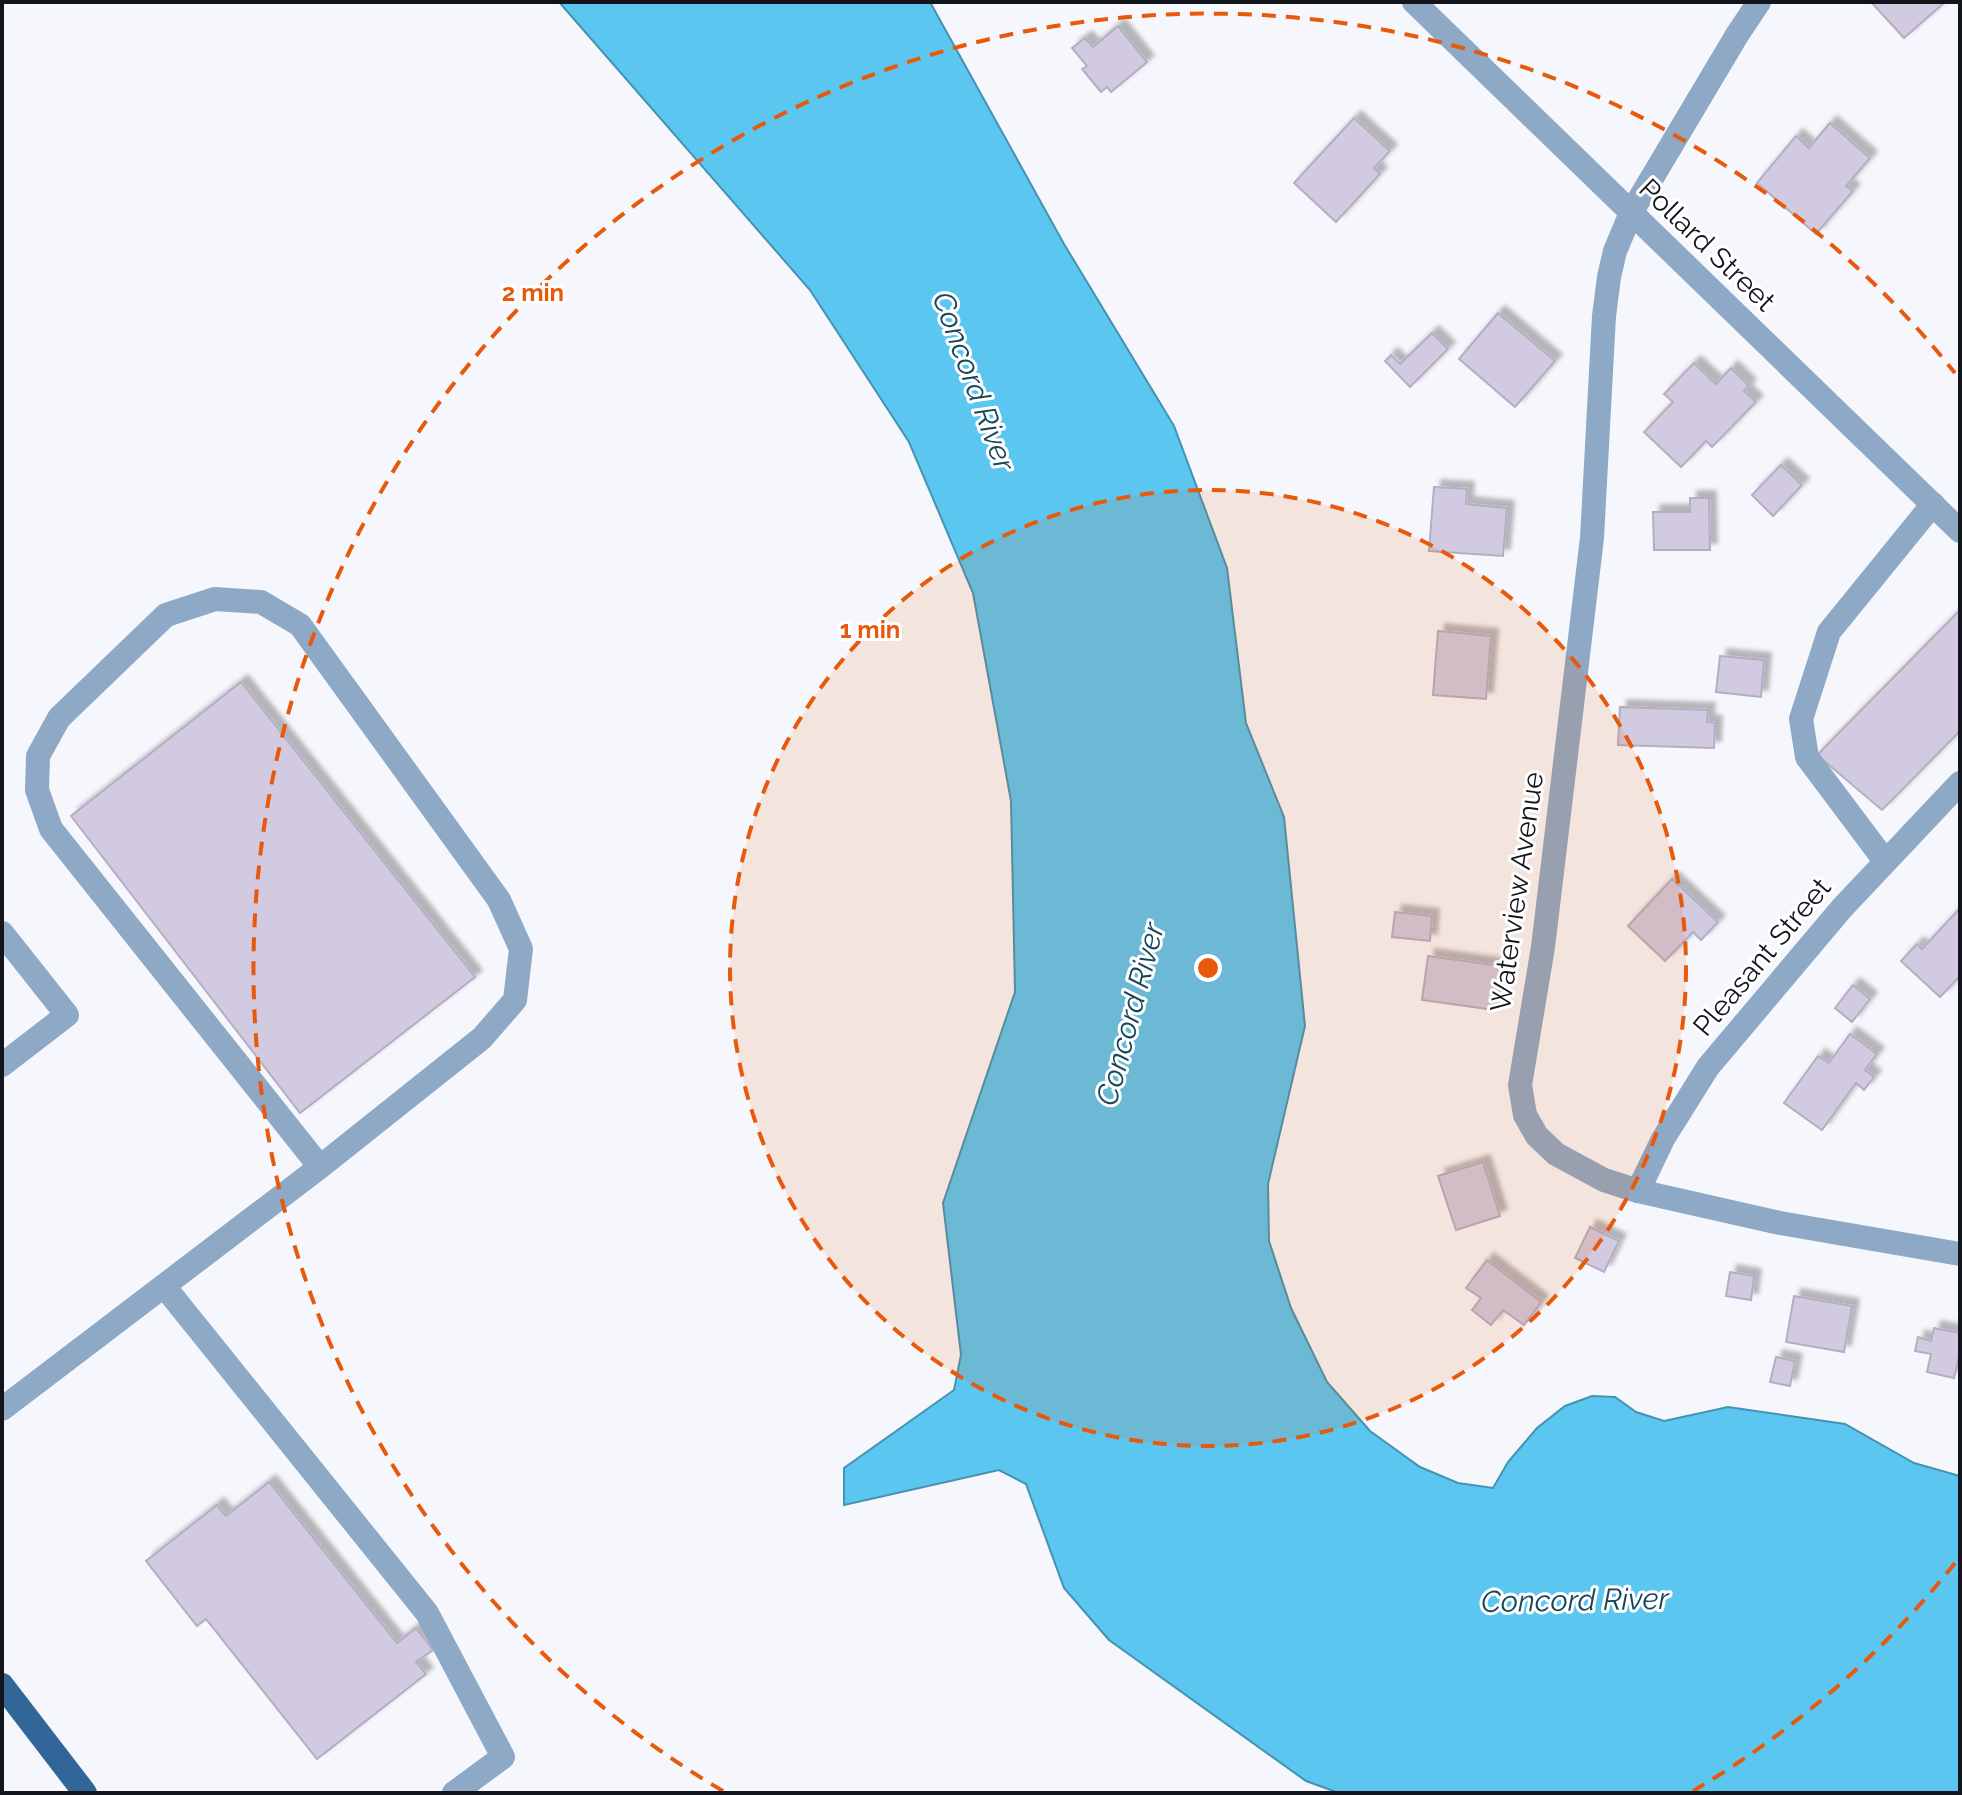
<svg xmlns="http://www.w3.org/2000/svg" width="1962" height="1795" viewBox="0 0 1962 1795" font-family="Raleway,sans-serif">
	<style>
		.water { fill: #5bc7f1; stroke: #4592b1; stroke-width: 2 }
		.building { fill: #d1cae0; stroke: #b4aec3; stroke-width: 2; filter: url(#shadow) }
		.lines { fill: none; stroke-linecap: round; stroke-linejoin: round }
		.minor { stroke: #8ea9c6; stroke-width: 24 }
		.major { stroke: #336698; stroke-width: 24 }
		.ring { fill: none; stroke: #e8590c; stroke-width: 4; stroke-dasharray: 14 10 }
		.labels { text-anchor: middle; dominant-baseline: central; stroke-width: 6; stroke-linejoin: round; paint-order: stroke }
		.street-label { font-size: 28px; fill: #13151d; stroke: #fff }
		.water-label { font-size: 30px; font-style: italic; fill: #174658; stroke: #fff }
		.centre { fill: #e8590c; stroke: #fff; stroke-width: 4 }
		.ring-label { font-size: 24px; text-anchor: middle; font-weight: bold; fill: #e8590c; stroke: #fff; stroke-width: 6; stroke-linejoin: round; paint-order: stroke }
	</style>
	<defs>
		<filter id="shadow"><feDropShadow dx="7" dy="-7" stdDeviation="2" flood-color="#0004"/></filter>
	</defs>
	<rect width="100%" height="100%" fill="#f6f7fc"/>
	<polygon class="water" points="559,2 930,2 1064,244 1174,426 1227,568 1246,723 1284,817 1305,1026 1268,1184 1269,1241 1291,1308 1327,1382 1370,1431 1420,1467 1458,1483 1493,1488 1508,1462 1537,1428 1565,1406 1592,1396 1615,1397 1636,1412 1664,1421 1728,1407 1845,1424 1914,1463 1960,1476 1960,1793 1339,1793 1306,1781 1109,1640 1064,1588 1026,1484 999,1470 844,1505 844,1468 954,1390 961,1355 943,1203 1015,992 1011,801 973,593 909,442 810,290"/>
	<g class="building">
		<polygon points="1871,2 1945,2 1904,38"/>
		<polygon points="1118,26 1147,62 1111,92 1107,87 1101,92 1082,69 1087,66 1072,48 1085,38 1093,47"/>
		<polygon points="1354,118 1390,151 1374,168 1380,174 1336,222 1294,183"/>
		<polygon points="1830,123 1870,158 1846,186 1853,191 1816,234 1757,183 1796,136 1809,148"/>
		<polygon points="1498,313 1555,361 1515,407 1459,359"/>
		<polygon points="1432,333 1448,349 1410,387 1385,361 1391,355 1400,364"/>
		<polygon points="1694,363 1716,384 1731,368 1749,386 1744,391 1756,402 1712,447 1706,441 1681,467 1644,432 1673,402 1664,394"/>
		<polygon points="1781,465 1802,485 1773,516 1752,495"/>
		<polygon points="1434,487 1467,489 1466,504 1507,508 1503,556 1429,551"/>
		<polygon points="1690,498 1709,498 1710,550 1654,550 1653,512 1690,512"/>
		<polygon points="1960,610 1960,731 1882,810 1817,755"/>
		<polygon points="1438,631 1491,636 1486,699 1433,695"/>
		<polygon points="1720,656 1764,660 1761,697 1716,692"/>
		<polygon points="241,682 475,977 300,1113 71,816"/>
		<polygon points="1620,707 1708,710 1707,722 1715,723 1714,748 1618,745"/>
		<polygon points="1672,879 1718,922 1701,940 1693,932 1665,961 1628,926"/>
		<polygon points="1960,908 1960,976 1940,997 1901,961 1917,944 1922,949"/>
		<polygon points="1395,912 1432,916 1430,941 1392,937"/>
		<polygon points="1428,956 1501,966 1495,1010 1422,1000"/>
		<polygon points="1853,985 1870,999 1852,1022 1835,1008"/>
		<polygon points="1850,1034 1877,1054 1865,1070 1874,1077 1864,1090 1856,1083 1822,1130 1784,1103 1818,1056 1829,1063"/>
		<polygon points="1483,1162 1500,1216 1456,1230 1438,1176"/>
		<polygon points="1590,1227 1619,1241 1604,1272 1575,1258"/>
		<polygon points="1487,1260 1541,1302 1524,1325 1503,1310 1491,1325 1472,1310 1481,1298 1466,1288"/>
		<polygon points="1730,1272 1754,1276 1751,1300 1726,1296"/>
		<polygon points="1794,1296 1852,1306 1844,1352 1786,1342"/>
		<polygon points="1934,1328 1960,1333 1960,1352 1954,1378 1927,1372 1931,1354 1915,1351 1918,1337 1931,1341"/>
		<polygon points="1776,1357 1795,1361 1790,1386 1770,1382"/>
		<polygon points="269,1482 397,1643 416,1628 433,1650 416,1662 426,1674 317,1759 206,1619 197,1626 146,1561 217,1505 226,1516"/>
	</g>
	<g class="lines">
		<g class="minor">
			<polyline points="1414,2 1960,531"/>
			<polyline points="1759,2 1737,35 1631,213 1615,251 1609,277 1604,316 1592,538 1543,947 1520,1085 1525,1115 1537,1136 1556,1154 1604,1180 1638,1191 1780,1223 1960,1254"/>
			<polyline points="1885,861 1807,757 1801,719 1829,632 1933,504"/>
			<polyline points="2,933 67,1015 2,1065"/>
			<polyline points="1638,1191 1663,1139 1708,1067 1842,908 1960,783"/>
			<polyline points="164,1286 427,1613 503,1757 454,1793"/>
			<polyline points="2,1409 320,1167 482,1038 515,1000 521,949 499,900 300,625 261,602 215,599 166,615 59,718 38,756 37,790 51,829 320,1167"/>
		</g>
		<polyline class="major" points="2,1685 85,1793"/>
	</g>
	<circle cx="1208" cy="968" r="478" fill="#e8590c" fill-opacity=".12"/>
	<g class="ring">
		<circle cx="1208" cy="968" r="478"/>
		<path d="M1955 1563A955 955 0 0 1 1693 1791M723 1791A955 955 0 1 1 1955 373"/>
	</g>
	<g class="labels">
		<g class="street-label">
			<text transform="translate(1707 245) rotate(44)">Pollard Street</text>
			<text transform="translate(1517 892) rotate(-82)">Waterview Avenue</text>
			<text transform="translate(1762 957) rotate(-50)">Pleasant Street</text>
		</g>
		<g class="water-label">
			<text transform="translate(974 381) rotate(70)">Concord River</text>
			<text transform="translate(1130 1014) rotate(-75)">Concord River</text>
			<text transform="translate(1575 1600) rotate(-1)">Concord River</text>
		</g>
	</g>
	<circle cx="1208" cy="968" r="12" class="centre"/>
	<g class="ring-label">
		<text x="533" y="301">2 min</text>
		<text x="870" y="638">1 min</text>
	</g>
	<rect width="1962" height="1795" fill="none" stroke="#13151d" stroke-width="8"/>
</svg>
